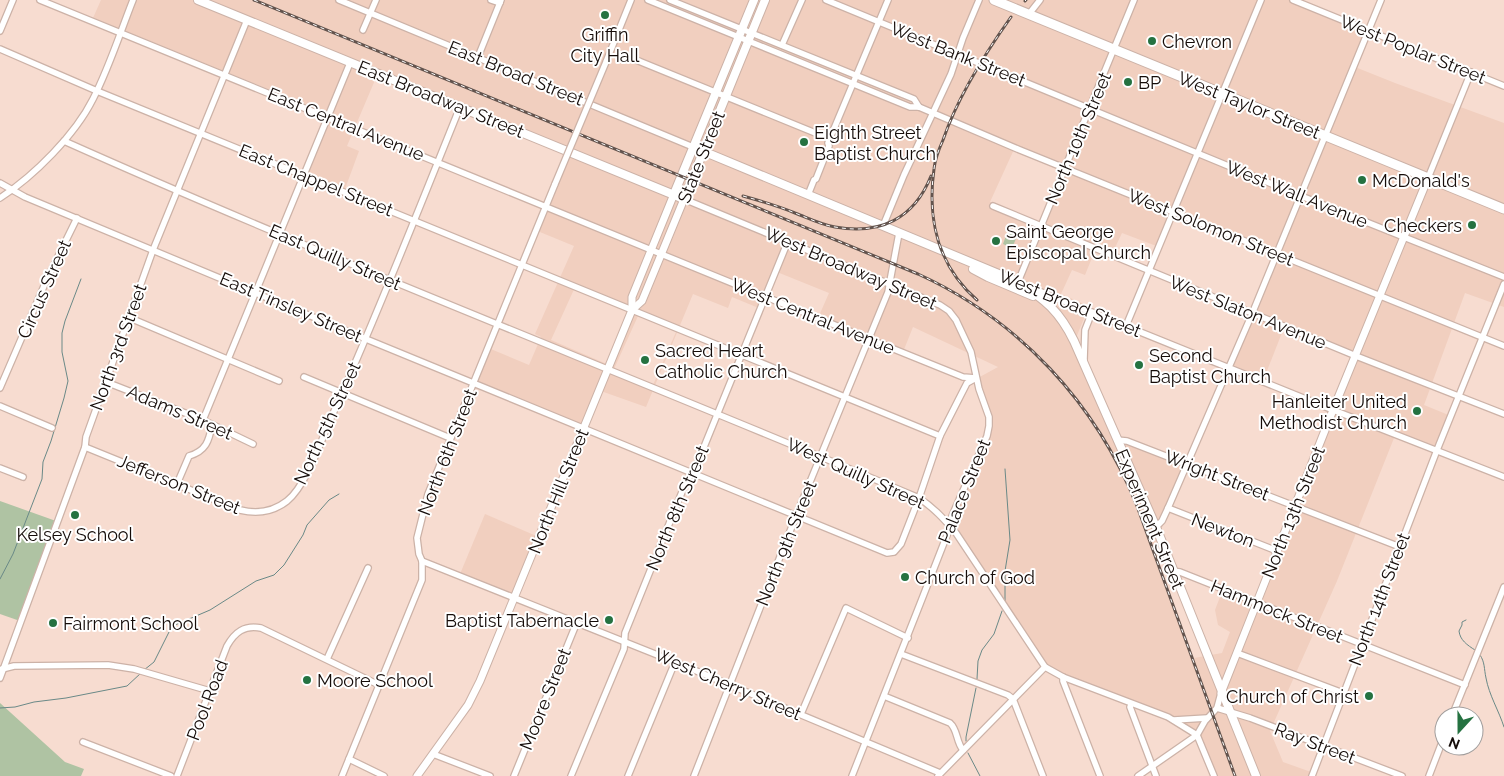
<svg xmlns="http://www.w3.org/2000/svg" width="1504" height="776" viewBox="0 0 1504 776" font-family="Raleway,sans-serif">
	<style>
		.built { fill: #f1cfbf; fill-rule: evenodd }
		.green { fill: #afc3a3 }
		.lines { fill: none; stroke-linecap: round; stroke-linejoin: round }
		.stream { stroke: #6a8987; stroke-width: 1 }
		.minor-casing { stroke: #ccb2a7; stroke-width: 8 }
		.tertiary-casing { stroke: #ccb2a7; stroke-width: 9 }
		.secondary-casing { stroke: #ccb2a7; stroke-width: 10 }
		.primary-casing { stroke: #ccb2a7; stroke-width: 11 }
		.minor { stroke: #fff; stroke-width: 5.5 }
		.tertiary { stroke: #fff; stroke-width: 7 }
		.secondary { stroke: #fff; stroke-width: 8 }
		.primary { stroke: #fff; stroke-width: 9 }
		.rail-casing { stroke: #63544e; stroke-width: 3 }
		.rail { stroke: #fff; stroke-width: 1; stroke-dasharray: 4; stroke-linecap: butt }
		.minor-bridge-casing { stroke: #ccb2a7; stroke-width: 8; stroke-linecap: butt }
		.minor-bridge { stroke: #fff; stroke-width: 5.5 }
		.poi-dot { fill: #257241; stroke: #fff; stroke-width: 2 }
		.labels { text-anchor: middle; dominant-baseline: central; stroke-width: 4; stroke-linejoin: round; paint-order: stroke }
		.poi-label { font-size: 18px; fill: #150c09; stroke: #fff; text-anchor: start }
		.street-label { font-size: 18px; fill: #150c09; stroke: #fff }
	</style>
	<rect width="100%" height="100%" fill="#f7dcd0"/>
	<g class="built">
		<path d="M101,0H1292L1367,32L1355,67L1395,83L1504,123V307L1465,293L1424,405L1451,416L1438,450L1396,433L1337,581L1270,731L1283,762L1311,772L1310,776H1216L1198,734L1170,720L1046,668L952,526L990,428L976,379L998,367L913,327L903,352L818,318L829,293L777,272L761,309L732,297L728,308L693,294L646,407L598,390L583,427L472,381L486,347L529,365L541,337L535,334L574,246L535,230L568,151L378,73L347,146L359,151L345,189L303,172L327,113L93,18ZM1016,145L1067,166L1042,225L990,202ZM1173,211L1277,251L1230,367L1263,381L1285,325L1357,355L1257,601L1223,589L1215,610L1218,625L1230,632L1222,653L1194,658L1155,560L1157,540L1188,464L1115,436L1086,358L1076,338L1089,306L1061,294L1072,270L1085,275L1096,248L1112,254L1122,233L1159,247ZM576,285L634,311L609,365L551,340ZM638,316L676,332L653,385L614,369Z"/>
		<polygon points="485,514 541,538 518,597 460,574"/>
	</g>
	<g class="green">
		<polygon points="1013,232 1018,234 1012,248 1003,244 1007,233 1012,234"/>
		<polygon points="0,501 56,521 20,621 0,614"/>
		<polygon points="0,703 65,762 84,769 81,776 0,776"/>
	</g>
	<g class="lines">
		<g class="stream">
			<polyline points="1005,469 1010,540 1005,571 1005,601"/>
			<polyline points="0,579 13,554 42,479 43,462 51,441 64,398 68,381 62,352 62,333 65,321 81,279"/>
			<path d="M1466,620L1462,622V625L1459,631C1460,640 1467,645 1475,650"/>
			<path d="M1480,655C1485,662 1484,669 1486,678C1489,695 1499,711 1504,727"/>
			<polyline points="144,670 154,662 169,632 175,625 210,610 256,581 274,575 284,565 303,535 307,525 329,500 339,494"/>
			<polyline points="977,679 978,661 982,650 994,634 1002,611"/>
			<polyline points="0,708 15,707 34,702 66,698 127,686 141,673"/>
			<polyline points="966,741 966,737 976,688"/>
			<polyline points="968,753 980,776"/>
		</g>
		<defs>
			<g id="minor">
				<polyline points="40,0 869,339 963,377 976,378"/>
				<polyline points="339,0 693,147"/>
				<polyline points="491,0 500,3"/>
				<polyline points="648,0 910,107 919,107 1020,150 1504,346"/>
				<polyline points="670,0 914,99 919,107"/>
				<polyline points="826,0 1301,196 1504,277"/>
				<polyline points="1293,0 1504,86"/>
				<polyline points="1029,14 1040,0"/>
				<polyline points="363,30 376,0"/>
				<polyline points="0,31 13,0"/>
				<polyline points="782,45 802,0"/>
				<polyline points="0,49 97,91 940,436"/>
				<polyline points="624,55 830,139"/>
				<polyline points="478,57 501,0"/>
				<polyline points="606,62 631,0"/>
				<path d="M64,141C346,267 634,377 919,498C934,508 944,519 956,533L1045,667L1063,677L1168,717L1197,735L1214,776"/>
				<polyline points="1428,178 1471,72"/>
				<polyline points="0,183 25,197 366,339 887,553 894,552 901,544 919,498 940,436 967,383 976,378"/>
				<polyline points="808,195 814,180 816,179 829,146 828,143 888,0"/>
				<path d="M0,198C34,176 75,135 93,99C109,68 120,33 133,0"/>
				<polyline points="684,199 940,305 949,311 956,320 971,352 979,389 989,417 989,426 987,436 952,516 947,535 920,604 852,776"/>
				<polyline points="993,206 1356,356 1504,414"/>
				<polyline points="883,226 904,175 951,74 963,38 979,0"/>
				<path d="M1020,283L1018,282C1056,188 1096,94 1134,0"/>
				<polyline points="1029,287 1333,410 1504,477"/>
				<polyline points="130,318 279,381"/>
				<polyline points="1126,326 1261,0"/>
				<polyline points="1084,360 1085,330 1092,312"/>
				<polyline points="304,377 450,438"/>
				<polyline points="106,382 203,420 253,444"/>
				<polyline points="0,388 47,279 77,218"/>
				<polyline points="0,406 52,428"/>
				<polyline points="203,420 350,63"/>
				<polyline points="1117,440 1127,441 1400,547"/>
				<path d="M85,447L240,510C256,514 273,512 287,501C306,486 321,441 331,418C377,316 418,211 460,107"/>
				<polyline points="0,468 23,477"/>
				<path d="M177,484L189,456C206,451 209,441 212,425"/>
				<polyline points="1168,508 1277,551"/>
				<polyline points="1156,527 1162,521 1168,508 1252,314 1381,0"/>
				<polyline points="422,561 675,662 940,773"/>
				<polyline points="1172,571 1180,572 1465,685"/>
				<polyline points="1237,653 1343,693"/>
				<polyline points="901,654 1008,695 1013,699 1043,776"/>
				<polyline points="327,659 368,568"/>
				<polyline points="2,669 14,666 108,665 134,669 210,691"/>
				<polyline points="1063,677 1063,681 1100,776"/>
				<polyline points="0,678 85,447 86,437 153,250 247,20"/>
				<path d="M884,696L950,723C958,730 956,742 963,750"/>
				<polyline points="1131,704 1130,707 1156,776"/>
				<polyline points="1217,708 1250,718 1402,776"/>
				<polyline points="801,714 846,608 908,638"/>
				<polyline points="1452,716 1504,587"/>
				<polyline points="1174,720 1207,718"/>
				<polyline points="83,742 171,776"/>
				<polyline points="433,754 490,776"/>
				<polyline points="349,759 384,776"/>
				<path d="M177,776L227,646C235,632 244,625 261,628L379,685"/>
				<polyline points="342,776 422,580 422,561 419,554 417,538 428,494 555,184"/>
				<polyline points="514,776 577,622"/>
				<polyline points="571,776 624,649 625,633 686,482 697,464 788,241"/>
				<polyline points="628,776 675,662"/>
				<polyline points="694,776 796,516 888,292 899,233"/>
				<polyline points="938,776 1045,667"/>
				<polyline points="1138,776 1197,735 1205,721 1217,708 1221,693"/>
				<polyline points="1312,776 1437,450 1504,284"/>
				<polyline points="1429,776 1444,737"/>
			</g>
			<g id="tertiary">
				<polyline points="632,310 642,301 684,199"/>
				<polyline points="1221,693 1333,410 1428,178"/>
				<polyline points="417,776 468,705 480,681 632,310 632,297 674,194"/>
			</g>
			<g id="secondary">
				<polyline points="198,0 684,199 765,0"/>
				<path d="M693,147L1018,282C1045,299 1060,312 1074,341L1156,527L1256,776"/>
				<polyline points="674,194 754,0"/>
				<polyline points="973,269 988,277 1033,296"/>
			</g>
			<polyline id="primary" points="994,0 1504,209"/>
		</defs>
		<use href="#minor" class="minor-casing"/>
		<use href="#tertiary" class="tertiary-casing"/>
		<use href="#secondary" class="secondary-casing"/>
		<use href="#primary" class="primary-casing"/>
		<use href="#minor" class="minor"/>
		<use href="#tertiary" class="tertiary"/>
		<use href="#secondary" class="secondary"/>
		<use href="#primary" class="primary"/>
		<defs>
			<g id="rail">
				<path d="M254,0L918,274C1019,320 1096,403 1137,506L1235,776"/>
				<polyline points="1025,1 1026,0"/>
				<path d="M743,196C761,201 778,206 795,213C808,218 822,225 835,227C880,235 914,219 931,176"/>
				<path d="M977,300C938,266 927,219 934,169C935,159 939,149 943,140C958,96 984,55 1011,17"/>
			</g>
		</defs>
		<use href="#rail" class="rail-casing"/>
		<use href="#rail" class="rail"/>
		<defs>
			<polyline id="minor-bridge" points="555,184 606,62"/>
		</defs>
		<use href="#minor-bridge" class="minor-bridge-casing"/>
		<use href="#minor-bridge" class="minor-bridge"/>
	</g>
	<g class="poi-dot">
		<circle cx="605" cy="15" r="5"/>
		<circle cx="1152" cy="41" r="5"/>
		<circle cx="1128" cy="82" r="5"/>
		<circle cx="804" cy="142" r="5"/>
		<circle cx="1362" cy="180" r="5"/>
		<circle cx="1472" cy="225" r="5"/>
		<circle cx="996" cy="241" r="5"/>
		<circle cx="645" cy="360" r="5"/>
		<circle cx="1139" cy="365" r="5"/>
		<circle cx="1417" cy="411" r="5"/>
		<circle cx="75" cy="515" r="5"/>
		<circle cx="905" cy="577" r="5"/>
		<circle cx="609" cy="620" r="5"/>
		<circle cx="53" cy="623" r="5"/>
		<circle cx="307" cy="680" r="5"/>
		<circle cx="1369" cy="696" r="5"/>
	</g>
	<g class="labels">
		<g class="poi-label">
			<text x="605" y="34" text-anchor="middle">Griffin<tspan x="605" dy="21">City Hall</tspan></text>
			<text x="1162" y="41">Chevron</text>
			<text x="1138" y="82">BP</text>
			<text x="814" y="132">Eighth Street<tspan x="814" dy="21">Baptist Church</tspan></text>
			<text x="1372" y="180">McDonald's</text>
			<text x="1462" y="225" text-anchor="end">Checkers</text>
			<text x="1006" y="231">Saint George<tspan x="1006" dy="21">Episcopal Church</tspan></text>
			<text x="655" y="350">Sacred Heart<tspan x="655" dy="21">Catholic Church</tspan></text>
			<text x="1149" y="355">Second<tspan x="1149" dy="21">Baptist Church</tspan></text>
			<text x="1407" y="401" text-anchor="end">Hanleiter United<tspan x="1407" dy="21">Methodist Church</tspan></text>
			<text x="75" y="534" text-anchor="middle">Kelsey School</text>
			<text x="915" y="577">Church of God</text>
			<text x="599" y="620" text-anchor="end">Baptist Tabernacle</text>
			<text x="63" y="623">Fairmont School</text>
			<text x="317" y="680">Moore School</text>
			<text x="1359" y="696" text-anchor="end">Church of Christ</text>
		</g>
		<g class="street-label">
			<text transform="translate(1413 49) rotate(22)">West Poplar Street</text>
			<text transform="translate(958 54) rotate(22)">West Bank Street</text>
			<text transform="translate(516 73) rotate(22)">East Broad Street</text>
			<text transform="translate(441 99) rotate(22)">East Broadway Street</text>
			<text transform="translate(1249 105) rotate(22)">West Taylor Street</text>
			<text transform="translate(346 124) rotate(22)">East Central Avenue</text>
			<text transform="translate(1078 138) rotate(-67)">North 10th Street</text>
			<text transform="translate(701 157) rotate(-68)">State Street</text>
			<text transform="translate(316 180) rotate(22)">East Chappel Street</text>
			<text transform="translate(1297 194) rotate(22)">West Wall Avenue</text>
			<text transform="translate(1211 227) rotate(22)">West Solomon Street</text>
			<text transform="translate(335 257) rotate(23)">East Quilly Street</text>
			<text transform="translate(851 268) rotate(23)">West Broadway Street</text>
			<text transform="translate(44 289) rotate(-66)">Circus Street</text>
			<text transform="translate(1070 303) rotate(22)">West Broad Street</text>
			<text transform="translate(291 307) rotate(23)">East Tinsley Street</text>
			<text transform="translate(1248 312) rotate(22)">West Slaton Avenue</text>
			<text transform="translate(813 316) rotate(22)">West Central Avenue</text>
			<text transform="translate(118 347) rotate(-70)">North 3rd Street</text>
			<text transform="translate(180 412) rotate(23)">Adams Street</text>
			<text transform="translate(327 423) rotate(-65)">North 5th Street</text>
			<text transform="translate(447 452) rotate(-69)">North 6th Street</text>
			<text transform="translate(856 473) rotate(24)">West Quilly Street</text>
			<text transform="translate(1217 475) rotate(21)">Wright Street</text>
			<text transform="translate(179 484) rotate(22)">Jefferson Street</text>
			<text transform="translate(558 491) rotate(-68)">North Hill Street</text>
			<text transform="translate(964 491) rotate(-68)">Palace Street</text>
			<text transform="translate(677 508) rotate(-67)">North 8th Street</text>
			<text transform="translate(1293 512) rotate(-68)">North 13th Street</text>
			<text transform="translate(1150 519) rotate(67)">Experiment Street</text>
			<text transform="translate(1223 530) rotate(21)">Newton</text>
			<text transform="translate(786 543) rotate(-68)">North 9th Street</text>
			<text transform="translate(1379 599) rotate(-69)">North 14th Street</text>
			<text transform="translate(1277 611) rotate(22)">Hammock Street</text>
			<text transform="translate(728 684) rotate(23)">West Cherry Street</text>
			<text transform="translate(545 699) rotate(-68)">Moore Street</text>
			<text transform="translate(207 700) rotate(-69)">Pool Road</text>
			<text transform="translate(1315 743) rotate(21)">Ray Street</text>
		</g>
	</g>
	<g transform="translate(1459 731) rotate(201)"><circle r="24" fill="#ffffff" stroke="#a19e9d"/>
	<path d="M0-4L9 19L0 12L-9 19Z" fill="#257241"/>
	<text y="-8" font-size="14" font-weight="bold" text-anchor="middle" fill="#150c09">N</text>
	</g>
</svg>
